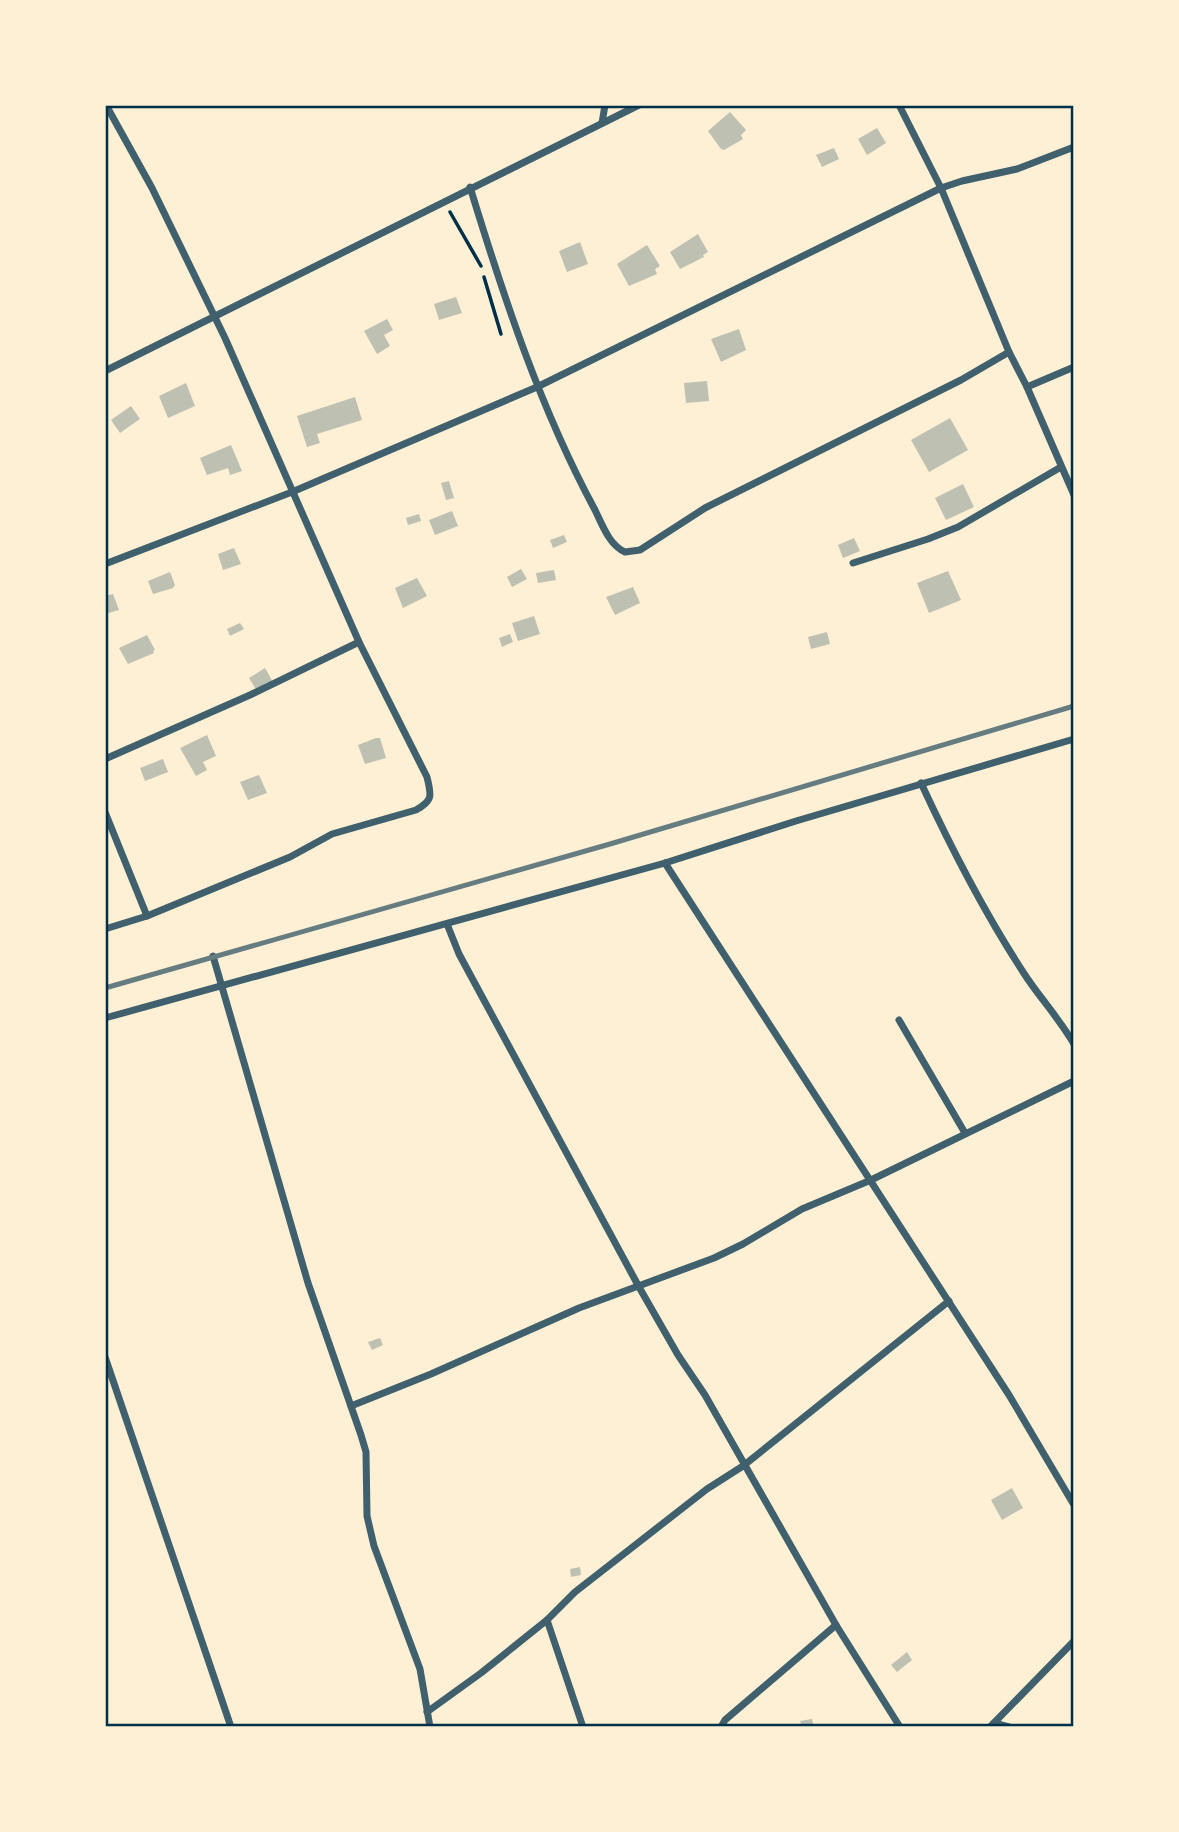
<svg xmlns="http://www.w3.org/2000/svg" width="1179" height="1832" viewBox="0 0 1179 1832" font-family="Arial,sans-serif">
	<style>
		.building { fill: #bec0b2 }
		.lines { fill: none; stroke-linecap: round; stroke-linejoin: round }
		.path { stroke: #003049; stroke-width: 3.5 }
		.minor { stroke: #3f606c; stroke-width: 7 }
		.rail { stroke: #657d81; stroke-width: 5 }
		.neatline { fill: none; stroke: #003049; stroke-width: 2.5 }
	</style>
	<rect width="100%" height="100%" fill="#fdf0d5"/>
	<g class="building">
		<polygon points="730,112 746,130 741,135 743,139 724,150 721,149 708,131"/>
		<polygon points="877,128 886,143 867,155 858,139"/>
		<polygon points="834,148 839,159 822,167 816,155"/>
		<polygon points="698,234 708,252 703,255 704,257 680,269 670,252"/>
		<polygon points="580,242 588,264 567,272 559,251"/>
		<polygon points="647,245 660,266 655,269 657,274 629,286 617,264"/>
		<polygon points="456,297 462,313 439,320 434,304"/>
		<polygon points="387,319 393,330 384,335 390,346 377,354 364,331"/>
		<polygon points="739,329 746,350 721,362 711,339"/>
		<polygon points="707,381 709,401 686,403 684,383"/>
		<polygon points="186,383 195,406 168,418 159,396"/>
		<polygon points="355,397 362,420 317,434 320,443 307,447 297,416"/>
		<polygon points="131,406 140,419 120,433 111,420"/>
		<polygon points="950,418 968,450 929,472 911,440"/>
		<polygon points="231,445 242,471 230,475 228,468 207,475 200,458"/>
		<polygon points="449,481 454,498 446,500 441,483"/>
		<polygon points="963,484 974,507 946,520 935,498"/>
		<polygon points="452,511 458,526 435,535 429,520"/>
		<polygon points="419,514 421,521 408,525 406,518"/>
		<polygon points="564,535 567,542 553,548 550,540"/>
		<polygon points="854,538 860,551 843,558 838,545"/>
		<polygon points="234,548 241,564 223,570 218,554"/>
		<polygon points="521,569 527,579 512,587 507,577"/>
		<polygon points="554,570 556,580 538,583 536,573"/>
		<polygon points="948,571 961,600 929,613 917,583"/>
		<polygon points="170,572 175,585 173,588 153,594 148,581"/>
		<polygon points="417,578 427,596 403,608 395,588"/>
		<polygon points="633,587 640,603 615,615 606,597"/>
		<polygon points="113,594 119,610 105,614 105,596"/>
		<polygon points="534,616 540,634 518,641 512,623"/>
		<polygon points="240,623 244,629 230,636 227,629"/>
		<polygon points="827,632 830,644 811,649 808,637"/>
		<polygon points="510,634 513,642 502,647 499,638"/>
		<polygon points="147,635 155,650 153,651 154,653 128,664 119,648"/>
		<polygon points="265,668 273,682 257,691 249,678"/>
		<polygon points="207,735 216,756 203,762 207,770 196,776 180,748"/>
		<polygon points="376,738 380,738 386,758 365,764 358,745"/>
		<polygon points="163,759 168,772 145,781 140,768"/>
		<polygon points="259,775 267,793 248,800 240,782"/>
		<polygon points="380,1338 383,1345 372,1350 368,1342"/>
		<polygon points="1012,1488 1023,1508 1002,1520 991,1500"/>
		<polygon points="580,1567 581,1575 571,1577 570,1569"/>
		<polygon points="907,1652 912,1660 897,1672 891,1665"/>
		<polygon points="812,1719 814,1727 802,1727 800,1721"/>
	</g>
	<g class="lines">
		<g class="path">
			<polyline points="450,212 481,266"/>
			<polyline points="484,277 501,334"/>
		</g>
		<g class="minor">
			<polyline points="899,105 941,188 1009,352 1027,387 1074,495"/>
			<polyline points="602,123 605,105"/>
			<path d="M470,187C504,298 540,408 595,510C602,524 609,545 625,552L640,550L705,508L961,380L1009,352"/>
			<polyline points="105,371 639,105"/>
			<polyline points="1027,387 1074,367"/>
			<polyline points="853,563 928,539 958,527 1061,467"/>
			<polyline points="105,564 292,492 537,387 941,188 962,181 1017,169 1074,147"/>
			<polyline points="105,759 250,695 359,642"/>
			<path d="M921,783C952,850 986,916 1027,978C1042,1000 1060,1020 1074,1044"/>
			<polyline points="105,812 147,916"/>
			<polyline points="665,863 1009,1395 1074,1505"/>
			<polyline points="447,924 459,954 639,1287 678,1355 705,1395 836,1625 900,1727"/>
			<path d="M105,929L147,916L290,857L332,834L416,810C434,800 431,795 427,777L359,642L225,338L152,188L106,105"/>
			<polyline points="213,956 308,1283 361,1435 366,1452 367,1516 374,1546 420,1669 430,1727"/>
			<polyline points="105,1018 665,863 796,821 1074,739"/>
			<polyline points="899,1020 965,1133"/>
			<polyline points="105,1357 231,1727"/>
			<polyline points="351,1406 431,1374 579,1308 714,1258 743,1244 802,1209 871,1180 1074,1081"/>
			<polyline points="547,1620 583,1727"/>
			<polyline points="427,1712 481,1673 547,1620 575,1592 707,1489 743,1466 949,1301"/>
			<polyline points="994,1723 1009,1727"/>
			<polyline points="721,1727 725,1720 836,1625"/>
			<polyline points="990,1727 1074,1641"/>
		</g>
		<polyline class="rail" points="105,988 610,844 1074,706"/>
	</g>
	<rect width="1179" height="1832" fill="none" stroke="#fdf0d5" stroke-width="214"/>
	<rect x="107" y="107" width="965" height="1618" class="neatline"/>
</svg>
